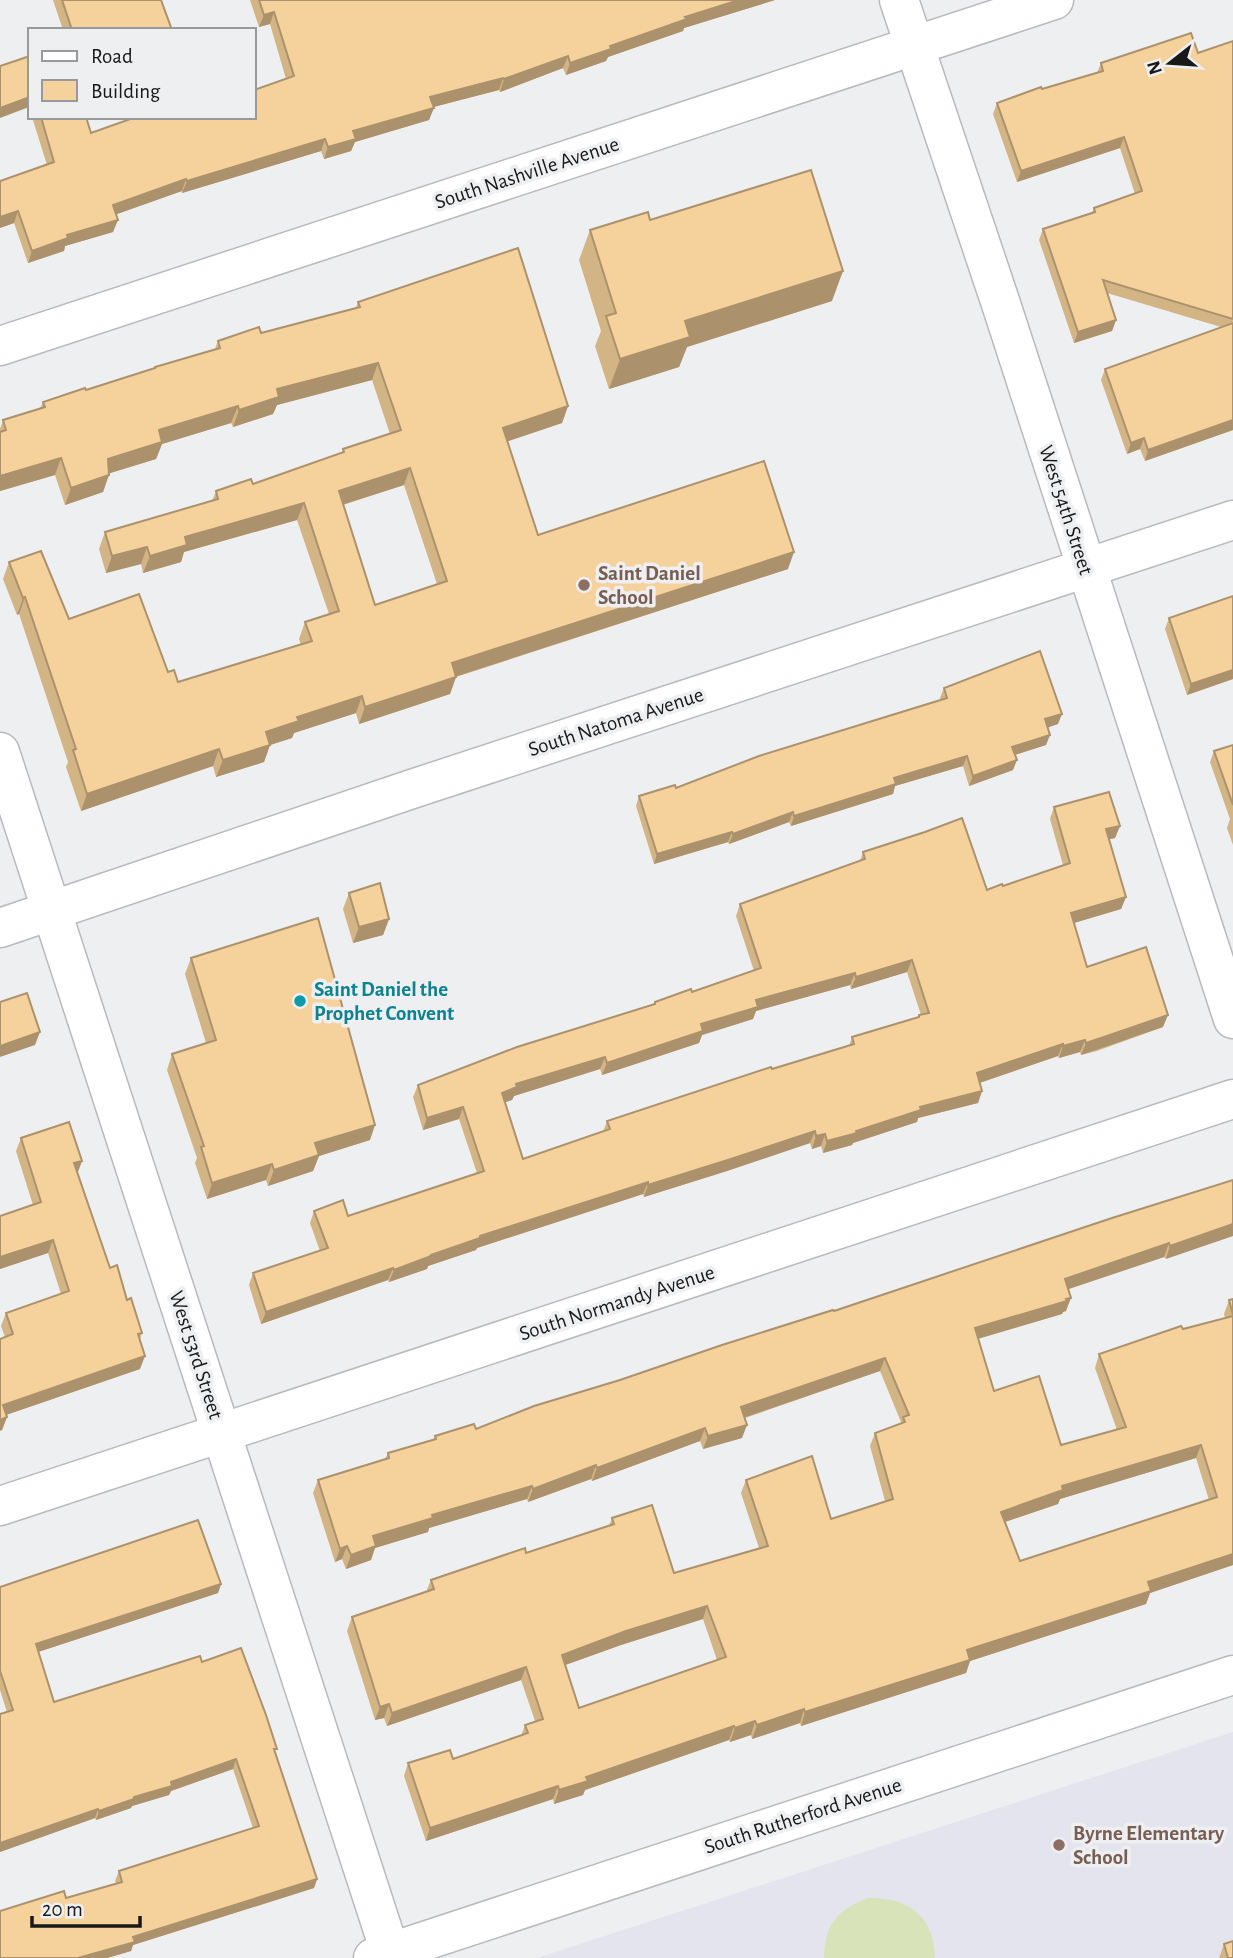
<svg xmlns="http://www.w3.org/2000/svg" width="1233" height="1958" viewBox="0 0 1233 1958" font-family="'Alegreya Sans',sans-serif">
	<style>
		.built { fill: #e4e4ef }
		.green { fill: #d9e3ba }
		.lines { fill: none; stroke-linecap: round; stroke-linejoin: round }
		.minor-casing { stroke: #bababd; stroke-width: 41 }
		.minor { stroke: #fff; stroke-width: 38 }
		.wall { fill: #d3b485; fill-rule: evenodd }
		.shaded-wall { fill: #ac926c }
		.building { fill: #f5d19b; stroke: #ac926c; stroke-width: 2; fill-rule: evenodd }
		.education-dot { fill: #8d6e63; stroke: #eeeff1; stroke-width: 2.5 }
		.culture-dot { fill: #0f9aa8; stroke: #eeeff1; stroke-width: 2.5 }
		.labels { text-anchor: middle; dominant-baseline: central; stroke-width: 7; stroke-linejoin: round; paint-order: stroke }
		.street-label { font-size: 21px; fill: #181819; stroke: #eeeff1 }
		.education-label { font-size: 21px; font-weight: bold; fill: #785e54; stroke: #eeeff1; text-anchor: start }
		.culture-label { font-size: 21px; font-weight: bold; fill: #0d838f; stroke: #eeeff1; text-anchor: start }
	</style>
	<rect width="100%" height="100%" fill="#eeeff1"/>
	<polygon class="built" points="1233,1732 1233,1958 537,1958"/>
	<path class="green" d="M868,1898C909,1897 934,1916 935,1958H824C824,1925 838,1909 868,1898Z"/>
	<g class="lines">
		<defs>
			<g id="minor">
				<polyline points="899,0 1002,307 1233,1019"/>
				<polyline points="0,346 1054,0"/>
				<polyline points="0,752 392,1958"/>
				<polyline points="0,928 418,787 1233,520"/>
				<polyline points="0,1506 1233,1099"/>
				<polyline points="373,1958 1233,1675"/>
			</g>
		</defs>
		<use href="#minor" class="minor-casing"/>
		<use href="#minor" class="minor"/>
	</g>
	<g class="wall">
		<polygon points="53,0 161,0 172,30 63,30"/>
		<polygon points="250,0 775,0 684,28 683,31 608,57 606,61 566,75 563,68 500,92 499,90 433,107 429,120 355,142 351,151 324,159 321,151 182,193 182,191 116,214 113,232 65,246 64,251 28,263 14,223 0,228 47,165 32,117 86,117 91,133 254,117 286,79 270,24 259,27"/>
		<polygon points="1233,41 1233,430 1145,461 1140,449 1127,454 1101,380 1105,369 1221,327 1107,293 1116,320 1112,331 1074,343 1039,240 1043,229 1092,213 1094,208 1135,194 1120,148 1017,182 993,114 997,103 1097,73 1101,63 1198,53"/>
		<polygon points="650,220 832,301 687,347 679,367 609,389 595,346 601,331 579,260 590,230"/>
		<path d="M358,302L568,406L562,423L507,441L538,535L788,569L456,677L450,694L402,710L359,724L356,713L294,733L292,738L270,745L264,762L216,777L213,766L81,811L66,767L68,762L19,614L17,615L3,579L9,562L69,619L168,672L178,682L301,645L299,639L305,622L329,614L297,520L184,552L181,562L143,573L141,564L106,573L99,549L105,532L212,501L216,491L253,484L342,453L343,449L390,434L372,380L277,405L273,414L233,427L231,423L162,444L156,459L109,473L103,492L65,505L55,475L0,491V429L3,420L40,409L43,402L86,390L154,369L155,367L215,349L218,341L261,333L356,308ZM404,485L437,584L375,605L343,505Z"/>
		<polygon points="1233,596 1233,679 1187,695 1165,629 1169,618"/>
		<polygon points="944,688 1058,724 1047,727 1046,745 1015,755 1013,770 969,786 963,766 895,786 893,794 791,826 789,822 729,844 728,842 654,864 636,806 639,796 676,788 941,700 940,698"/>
		<polygon points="1233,745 1233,845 1227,828 1230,819 1210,762 1214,751"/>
		<path d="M1054,807L1120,826L1115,838L1109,839L1126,897L1121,909L1074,923L1087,967L1163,1027L1097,1051L1081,1055L1080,1052L1059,1058L1058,1056L980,1083L982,1091L978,1103L918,1118L917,1122L853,1143L852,1145L823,1153L821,1146L812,1149L810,1143L727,1171L644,1197L643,1194L477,1248L476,1250L428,1266L427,1269L389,1282L388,1280L261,1324L249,1285L253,1273L320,1251L310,1223L314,1211L348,1216L477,1173L459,1119L423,1130L413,1097L418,1085L653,1005L655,1002L692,992L754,971L736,916L740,904L860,861L863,852L987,890L1003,886L1063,865L1050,819ZM907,972L921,1015H919L918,1018L852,1037L849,1046L607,1121L603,1132L523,1159L505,1102L512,1100L514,1096L600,1069L602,1075L699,1043L702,1035L753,1019L756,1011L850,985L851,989Z"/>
		<polygon points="349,893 389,919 383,935 353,943 343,909"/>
		<polygon points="191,958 370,1140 319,1156 313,1171 268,1186 266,1180 207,1199 195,1163 197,1158 167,1070 172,1054 206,1043 185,974"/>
		<polygon points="21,1138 82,1161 78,1172 110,1268 127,1300 142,1333 140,1339 140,1369 6,1415 7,1417 2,1430 5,1337 1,1326 6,1313 61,1294 48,1253 0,1269 0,1216 33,1205 16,1151"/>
		<path d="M1233,1180L1166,1259L1164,1257L1068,1289L1066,1311L1063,1312L1062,1314L978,1339L994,1391L1061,1445L1117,1430L1095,1368L1099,1354L1225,1318L1224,1314L1229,1300L1233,1299V1565L1150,1593L1146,1604L970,1661L966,1673L801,1726L800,1723L752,1739L751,1735L730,1742L729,1740L585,1790L583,1795L554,1804L553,1799L426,1841L404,1776L408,1763L453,1759L521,1736L525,1725L535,1721L521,1680L387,1726L384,1718L375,1720L347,1631L352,1617L426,1592L431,1580L526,1553L609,1526L612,1518L674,1573L759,1548L741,1493L746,1480L831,1519L885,1501L870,1446L875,1433L900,1424L901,1422L880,1371L745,1418L742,1438L703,1449L700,1441L592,1481L591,1479L528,1502L527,1499L429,1528L428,1532L375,1548L371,1560L346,1569L342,1559L335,1562L313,1493L318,1480L385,1459L388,1453L434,1439L435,1436L476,1429L620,1380L834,1311ZM1196,1458L1209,1500L1020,1561L1005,1522L1058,1504L1060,1499ZM703,1619L717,1660L579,1708L565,1665L621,1645Z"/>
		<polygon points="221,1584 218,1593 38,1652 54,1702 202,1662 275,1752 317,1879 314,1888 133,1945 131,1951 107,1958 0,1958 66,1898 116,1883 115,1881 119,1871 253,1828 233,1769 171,1791 169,1795 132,1806 131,1808 96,1820 95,1818 0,1852 0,1714 7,1712 0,1690 0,1587"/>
		<polygon points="1224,1944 1233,1958 1219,1958"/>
	</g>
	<g class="shaded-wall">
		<polygon points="739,0 775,0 684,28 683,31 608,57 606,61 566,75 570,63 610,46 685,17"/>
		<polygon points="274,12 270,24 259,27 264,15"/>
		<polygon points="568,56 563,68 500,92 504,79"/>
		<polygon points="503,78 499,90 426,109 430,97"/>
		<polygon points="30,97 29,107 0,118 0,108"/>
		<polygon points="434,108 429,120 355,142 351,151 324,159 328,147 353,131"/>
		<polygon points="1124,137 1120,148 1017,182 1021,171"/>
		<polygon points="325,139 321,151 182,193 187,181"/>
		<polygon points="186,179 182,191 109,217 113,205"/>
		<polygon points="18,211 14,223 0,228 0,217"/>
		<polygon points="118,220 113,232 65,246 64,251 28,263 32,251 67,235"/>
		<polygon points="843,271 832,301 687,347 679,367 609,389 620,359 685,321"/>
		<polygon points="1116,320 1112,331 1074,343 1078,332"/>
		<polygon points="378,363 372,380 277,405 273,414 233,427 239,410 277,389"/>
		<polygon points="238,406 231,423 162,444 156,459 101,476 108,459 159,430"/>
		<polygon points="568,406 562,423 497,445 503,428"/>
		<polygon points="1233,420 1233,430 1145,461 1148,450"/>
		<polygon points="1144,438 1140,449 1127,454 1131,443"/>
		<polygon points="61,458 55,475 0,491 0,476"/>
		<polygon points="410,468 404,485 332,508 339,491"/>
		<polygon points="109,475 103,492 65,505 71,488"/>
		<polygon points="304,503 297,520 184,552 181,562 143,573 150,556 185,537"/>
		<polygon points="147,547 141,564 106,573 112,556"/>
		<polygon points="794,552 788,569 445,680 452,663"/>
		<polygon points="25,597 19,614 17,615 23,598"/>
		<polygon points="1233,670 1233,679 1187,695 1191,684"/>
		<polygon points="456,677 450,694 359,724 365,707"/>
		<polygon points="362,696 356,713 294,733 292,738 270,745 264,762 216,777 223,760 266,732 297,717"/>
		<polygon points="1062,714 1058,724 1041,730 1045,719"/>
		<polygon points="1050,735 1046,745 1008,757 1012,747"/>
		<polygon points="219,749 213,766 81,811 87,794"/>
		<polygon points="967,756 963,766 895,786 893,794 791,826 794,816 894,778"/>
		<polygon points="1017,760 1013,770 969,786 973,776"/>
		<polygon points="793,812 789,822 729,844 733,834"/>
		<polygon points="1120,826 1115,838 1102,841 1106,829"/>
		<polygon points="732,832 728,842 654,864 657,854"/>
		<polygon points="1126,897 1121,909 1067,925 1071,913"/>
		<polygon points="389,919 383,935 353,943 359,927"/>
		<polygon points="912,960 907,972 851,989 856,977"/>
		<polygon points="855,973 850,985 756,1011 753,1019 702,1035 699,1043 602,1075 607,1063 756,1000"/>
		<polygon points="1168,1015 1163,1027 1081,1055 1086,1043"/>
		<polygon points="40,1032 35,1045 0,1057 0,1046"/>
		<polygon points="1085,1040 1080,1052 1059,1058 1063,1046"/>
		<polygon points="1063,1044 1058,1056 973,1085 977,1073"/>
		<polygon points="605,1057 600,1069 514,1096 512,1100 497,1105 502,1093 516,1084"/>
		<polygon points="982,1091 978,1103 918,1118 917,1122 853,1143 852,1145 823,1153 827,1141 920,1107"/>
		<polygon points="463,1107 459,1119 423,1130 427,1118"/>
		<polygon points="375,1125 370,1140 319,1156 313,1171 268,1186 274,1170 315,1143"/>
		<polygon points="815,1131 810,1143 727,1171 644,1197 648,1185"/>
		<polygon points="825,1134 821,1146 812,1149 816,1136"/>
		<polygon points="82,1161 77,1174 74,1163"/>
		<polygon points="272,1164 266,1180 207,1199 212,1183"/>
		<polygon points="648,1182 643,1194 477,1248 476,1250 428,1266 427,1269 389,1282 394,1270 431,1255 480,1236"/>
		<polygon points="1233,1224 1233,1236 1166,1259 1170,1246"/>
		<polygon points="53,1240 48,1253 0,1269 0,1257"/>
		<polygon points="1169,1243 1164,1257 1060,1292 1065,1279"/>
		<polygon points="393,1268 388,1280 261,1324 266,1312"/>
		<polygon points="1071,1298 1066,1311 1063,1312 1062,1314 970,1341 975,1328"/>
		<polygon points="145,1356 140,1369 0,1417 3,1405"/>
		<polygon points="885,1358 880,1371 737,1420 741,1407"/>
		<polygon points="7,1417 2,1430 0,1431 0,1420"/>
		<polygon points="747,1425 742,1438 703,1449 708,1436"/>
		<polygon points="705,1428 700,1441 592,1481 597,1468"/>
		<polygon points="1201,1445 1196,1458 1060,1499 1058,1504 996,1525 1001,1512 1062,1486"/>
		<polygon points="596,1465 591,1479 528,1502 533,1489"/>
		<polygon points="532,1486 527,1499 429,1528 428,1532 375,1548 371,1560 346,1569 351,1555 373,1536 432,1515"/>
		<polygon points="347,1546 342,1559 335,1562 340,1549"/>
		<polygon points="1233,1554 1233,1565 1150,1593 1146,1604 970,1661 966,1673 801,1726 805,1712 967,1650 1148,1582"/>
		<polygon points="221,1584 218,1593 32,1654 36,1644"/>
		<polygon points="707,1606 703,1619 621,1645 557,1668 562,1655 626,1631"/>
		<polygon points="526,1667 521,1680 387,1726 392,1713"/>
		<polygon points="389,1704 384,1718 375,1720 380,1707"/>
		<polygon points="804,1709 800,1723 752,1739 757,1725"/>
		<polygon points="755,1721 751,1735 730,1742 735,1728"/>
		<polygon points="734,1726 729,1740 585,1790 583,1795 554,1804 559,1790 586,1777"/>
		<polygon points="236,1759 233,1769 171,1791 169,1795 132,1806 131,1808 96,1820 99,1811 171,1782"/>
		<polygon points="558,1786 553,1799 426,1841 430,1828"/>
		<polygon points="98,1809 95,1818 0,1852 0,1843"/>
		<polygon points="317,1879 314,1888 133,1945 131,1951 107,1958 78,1958 133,1937"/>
	</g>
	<g class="building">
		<polygon points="62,0 161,0 172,30 72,30"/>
		<polygon points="259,0 739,0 685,17 687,19 610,46 611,49 570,63 568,56 504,79 503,78 430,97 434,108 353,131 356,139 328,147 325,139 187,181 186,179 113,205 118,220 67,235 68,238 32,251 18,211 0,217 0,181 54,162 41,117 86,117 91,133 136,117 254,117 254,90 294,76 274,12 264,15"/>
		<polygon points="1191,33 1198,53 1233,41 1233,319 1103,280 1116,320 1078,332 1043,229 1095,212 1094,208 1142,191 1124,137 1021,171 997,103 1041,87 1042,89 1103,71 1101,63"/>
		<polygon points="30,56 30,97 0,108 0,66"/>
		<polygon points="811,170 843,271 685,321 690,337 620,359 606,316 616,313 590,230 648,212 650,220"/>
		<path d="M518,248L568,406L503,428L538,535L764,461L794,552L452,663L456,677L408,693L365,707L362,696L297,717L299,721L266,732L270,745L223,760L219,749L87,794L73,750L76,749L25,597L23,598L9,562L41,551L69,619L139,594L168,672L174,670L178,682L312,641L305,622L339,611L304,503L185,537L187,545L150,556L147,547L112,556L105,532L218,499L216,491L251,479L253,484L344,452L343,449L401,430L378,363L277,389L279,397L239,410L238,406L159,430L162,442L108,459L109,475L71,488L61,458L0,476V432L6,430L3,420L45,407L43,402L85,388L86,390L155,368V367L220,348L218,341L259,327L261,333L360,307L358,302ZM410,468L447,581L375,605L339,491Z"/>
		<polygon points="1233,323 1233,420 1148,450 1144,438 1131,443 1105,369"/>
		<polygon points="1233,596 1233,670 1191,684 1169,618"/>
		<polygon points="1040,651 1062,714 1045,719 1050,735 1012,747 1017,760 973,776 967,756 894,778 896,784 794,816 793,812 733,834 732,832 657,854 639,796 675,785 676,788 759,756 947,698 944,688"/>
		<polygon points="1233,745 1233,805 1214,751"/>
		<path d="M1109,792L1120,826L1106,829L1126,897L1071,913L1087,967L1146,947L1168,1015L1101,1038L1086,1043L1085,1040L1063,1046V1044L977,1073L982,1091L920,1107L921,1110L856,1131L857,1133L827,1141L825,1134L816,1136L815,1131L731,1159L648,1185V1182L480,1236V1238L431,1255V1256L394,1270L393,1268L266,1312L253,1273L328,1248L314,1211L343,1200L348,1216L484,1171L463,1107L427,1118L418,1085L517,1047L655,1004V1002L691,989L692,992L761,968L740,904L865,859L863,852L925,832L962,818L987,890L1002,884L1003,886L1070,863L1054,807ZM912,960L929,1013L919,1015V1017L852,1037L854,1044L772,1069L771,1067L607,1121L610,1129L523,1159L502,1093L517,1087L516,1084L605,1057L607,1063L703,1031L701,1024L758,1007L756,1000L855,973L856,977Z"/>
		<polygon points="380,883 389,919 359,927 349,893"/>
		<polygon points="318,918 375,1125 315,1143 319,1155 274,1170 272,1164 212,1183 201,1147 204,1146 172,1054 216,1040 191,958"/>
		<polygon points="27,993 40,1032 0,1046 0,1002"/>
		<polygon points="69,1122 82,1161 74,1163 110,1268 117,1265 127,1300 131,1298 142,1333 138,1334 145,1356 3,1405 7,1417 0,1420 0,1339 13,1334 6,1313 69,1291 53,1240 0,1257 0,1216 41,1202 21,1138"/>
		<path d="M1233,1180V1224L1170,1246L1169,1243L1065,1279L1071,1298L1066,1299L1067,1301L975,1328L994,1391L1039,1376L1061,1445L1126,1427L1099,1354L1181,1326L1183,1329L1233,1316V1554L1148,1582L1151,1591L967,1650L970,1660L805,1712L804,1709L757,1725L755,1721L735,1728L734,1726L586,1777L588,1781L559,1790L558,1786L430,1828L408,1763L450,1750L453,1759L528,1733L525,1725L543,1719L526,1667L392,1713L389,1704L380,1707L352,1617L434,1589L431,1580L525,1548L526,1553L614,1524L612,1518L652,1505L674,1573L768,1546L746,1480L812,1456L831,1519L893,1499L875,1433L905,1422L903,1417L909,1415L885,1358L741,1407L747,1425L708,1436L705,1428L597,1468L596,1465L533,1489L532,1486L432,1515L433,1518L373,1536L376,1546L351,1555L347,1546L340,1549L318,1480L389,1458L388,1453L436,1439L435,1436L474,1424L476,1429L534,1406L620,1380L722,1345L833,1310L834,1311L1112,1218ZM1201,1445L1217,1497L1020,1561L1001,1512L1063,1490L1062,1486ZM707,1606L726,1657L579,1708L562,1655L626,1631Z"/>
		<polygon points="1233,1299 1233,1315 1229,1300"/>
		<polygon points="198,1520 221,1584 36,1644 54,1702 200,1656 202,1662 241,1648 266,1715 277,1749 274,1749 317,1879 133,1937 135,1942 78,1958 0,1958 0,1911 64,1891 66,1898 122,1882 119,1871 259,1826 236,1759 171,1782 172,1786 134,1797 134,1799 99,1811 98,1809 0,1843 0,1714 13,1710 0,1671 0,1587"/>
		<polygon points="1233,1941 1233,1958 1228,1958 1224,1944"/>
	</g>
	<g class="education-dot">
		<circle cx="584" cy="585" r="7"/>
		<circle cx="1059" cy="1845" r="7"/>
	</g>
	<circle class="culture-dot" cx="300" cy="1001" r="7"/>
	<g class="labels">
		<g class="street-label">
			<text transform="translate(527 173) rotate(-18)">South Nashville Avenue</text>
			<text transform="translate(1066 510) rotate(72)">West 54th Street</text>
			<text transform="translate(616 722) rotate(-18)">South Natoma Avenue</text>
			<text transform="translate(617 1303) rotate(-18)">South Normandy Avenue</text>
			<text transform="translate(196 1355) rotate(72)">West 53rd Street</text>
			<text transform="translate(803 1816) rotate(-18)">South Rutherford Avenue</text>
		</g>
		<g class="education-label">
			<text x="598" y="573">Saint Daniel<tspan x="598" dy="24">School</tspan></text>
			<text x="1073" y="1833">Byrne Elementary<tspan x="1073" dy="24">School</tspan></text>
		</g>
		<g class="culture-label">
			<text x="314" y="989">Saint Daniel the<tspan x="314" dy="24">Prophet Convent</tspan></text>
		</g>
	</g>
	<rect x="28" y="28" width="228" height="91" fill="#eeeff1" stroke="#98999b" stroke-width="2"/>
	<rect x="42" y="51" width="35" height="10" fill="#ffffff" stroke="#98999b" stroke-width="2"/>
	<text x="91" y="63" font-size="21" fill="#181819">Road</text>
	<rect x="42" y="80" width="35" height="21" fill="#f5d19b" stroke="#98999b" stroke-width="2"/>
	<text x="91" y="98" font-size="21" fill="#181819">Building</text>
	<g transform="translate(1170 63) rotate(253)" stroke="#eeeff1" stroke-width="5" paint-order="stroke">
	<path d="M0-5L12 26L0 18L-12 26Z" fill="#181819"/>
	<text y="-10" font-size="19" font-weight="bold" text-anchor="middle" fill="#181819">N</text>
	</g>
	<path d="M32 1916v10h108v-10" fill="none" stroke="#181819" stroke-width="3.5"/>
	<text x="42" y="1916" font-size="21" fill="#181819" stroke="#eeeff1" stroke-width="5" paint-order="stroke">20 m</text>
</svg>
